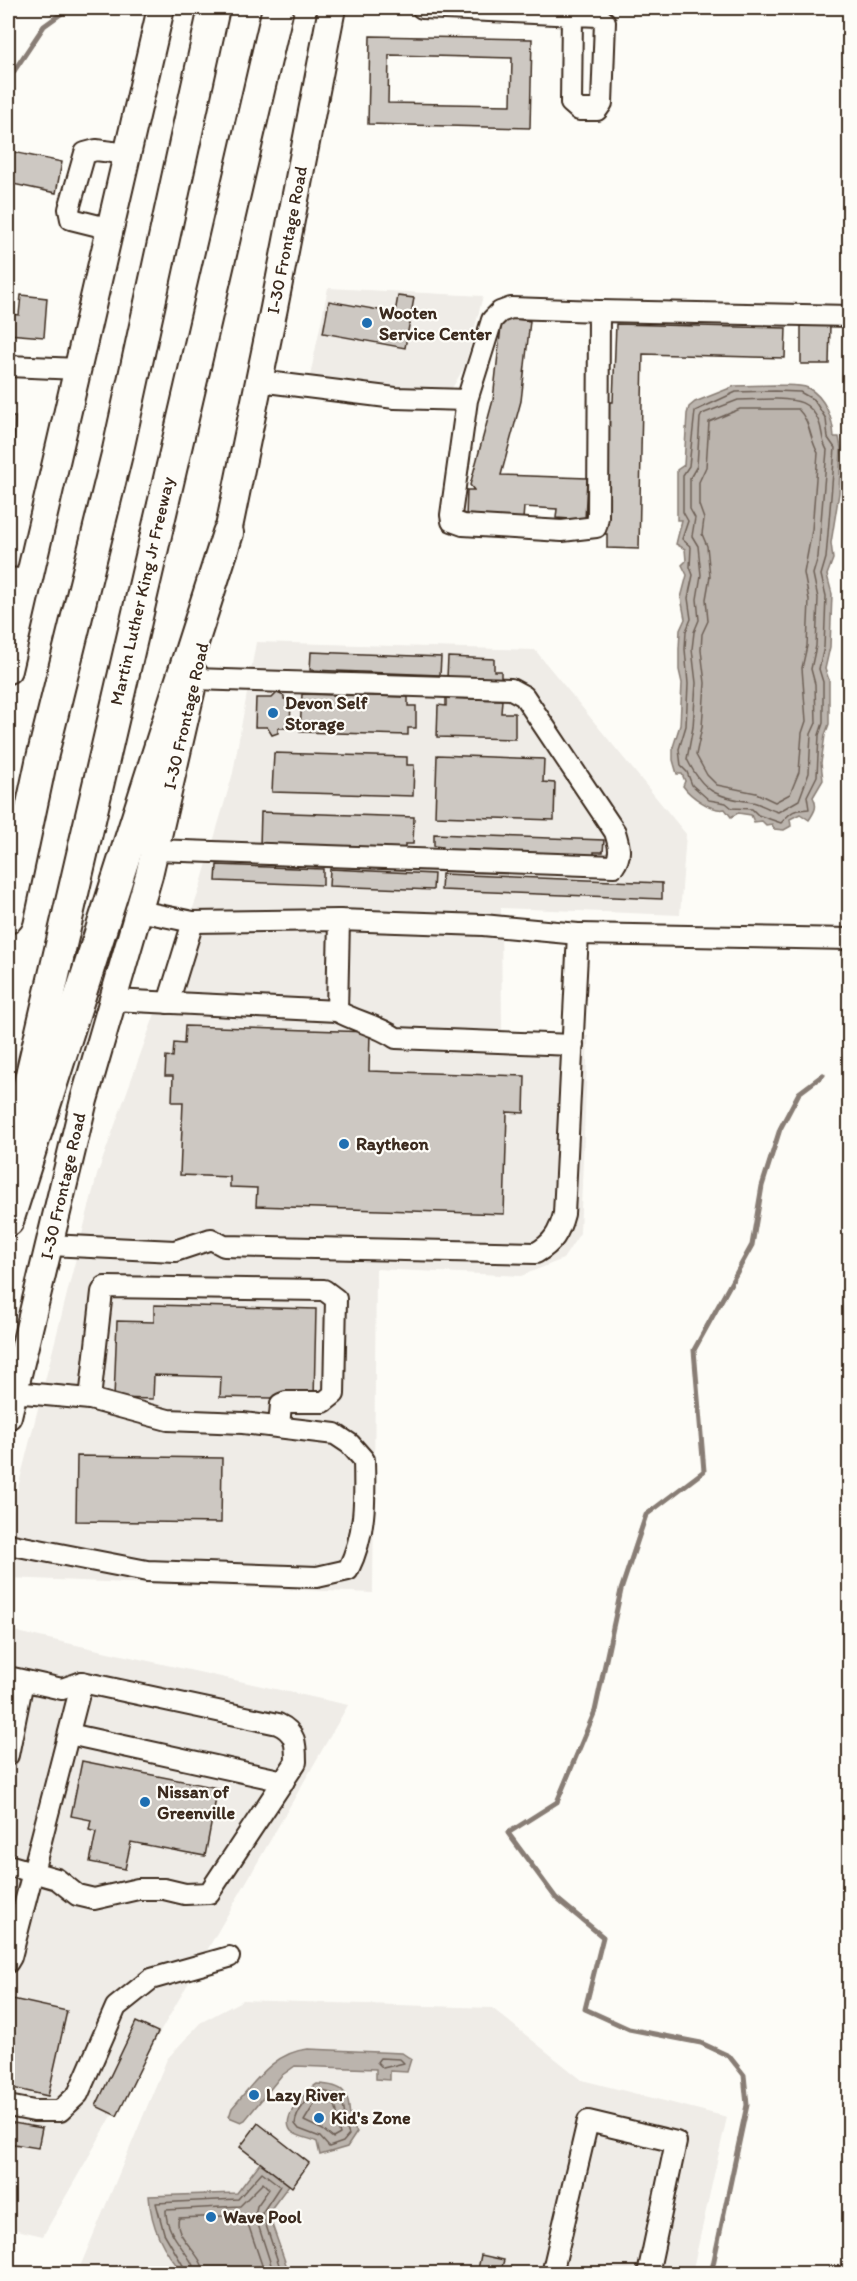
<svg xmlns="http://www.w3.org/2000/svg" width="857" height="2281" viewBox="0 0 857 2281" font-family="Itim,sans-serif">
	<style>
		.built { fill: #efece7 }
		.water { fill: #bbb4ad; stroke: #887d74; stroke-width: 1.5 }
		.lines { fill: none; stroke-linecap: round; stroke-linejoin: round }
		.shore { stroke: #6e6157; stroke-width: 1.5 }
		.stream { stroke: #887d74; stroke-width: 5 }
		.building { fill: #cdc8c2; stroke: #3b2a1e; stroke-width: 1.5; fill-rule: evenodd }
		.minor-casing { stroke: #3b2a1e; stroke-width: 24 }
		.major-casing { stroke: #3b2a1e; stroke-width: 30 }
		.highway-casing { stroke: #3b2a1e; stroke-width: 34 }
		.minor { stroke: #fdfcf7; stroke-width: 20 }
		.major { stroke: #fdfcf7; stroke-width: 26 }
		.highway { stroke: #fdfcf7; stroke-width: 30 }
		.poi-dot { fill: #1f6fb2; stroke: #fdfcf7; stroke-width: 2 }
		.labels { text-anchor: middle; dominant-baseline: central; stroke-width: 4.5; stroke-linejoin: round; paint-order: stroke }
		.street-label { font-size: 18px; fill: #3b2a1e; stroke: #fdfcf7 }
		.poi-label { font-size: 18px; font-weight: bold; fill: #3b2a1e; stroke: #fdfcf7; text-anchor: start }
	</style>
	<rect width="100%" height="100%" fill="#fdfcf7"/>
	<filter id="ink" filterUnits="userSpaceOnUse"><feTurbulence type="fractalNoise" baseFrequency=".0167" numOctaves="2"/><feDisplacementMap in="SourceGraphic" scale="12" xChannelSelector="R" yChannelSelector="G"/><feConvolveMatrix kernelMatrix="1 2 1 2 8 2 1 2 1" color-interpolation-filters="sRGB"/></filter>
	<g filter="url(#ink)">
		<g class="built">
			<polygon points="328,288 483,296 465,366 451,390 353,383 310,376"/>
			<polygon points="256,642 535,650 686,834 680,915 501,908 502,1032 588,1036 580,1233 563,1259 521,1276 376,1269 373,1593 8,1578 8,1527 97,1175 198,894 233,773"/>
			<polygon points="8,1630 348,1705 43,2236 8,2228"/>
			<polygon points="243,2000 492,2008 582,2080 727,2117 692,2273 77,2274 167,2059 200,2023"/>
		</g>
		<g class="water">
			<path d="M775,385C785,386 799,384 808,388C825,397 833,419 834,437H839L841,448L839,493L831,543L833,559L827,575L832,594L830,647L825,669L829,680V724L825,735L821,763L823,780L813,797C818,806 815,811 809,820L800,814L790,819L791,826L784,830L774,829L772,824L766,825L762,821L754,822L751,815L738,813L731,817L725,809C712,812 690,796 683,786L685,781L682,774H677L673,760V747L680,725L682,683L679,670V649L680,630L685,619L681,598L687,575L682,565L686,561L685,549L676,544L682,520H677V470L684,465L687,414L689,407L695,402L735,386Z"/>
			<path d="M308,2049L402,2053L411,2059L407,2072L390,2071V2080L376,2079V2069L295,2066L281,2076L245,2120L241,2122L229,2117L232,2108C254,2083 273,2052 308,2049Z"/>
			<path d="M317,2084C353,2085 347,2099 351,2125L357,2132L347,2147L320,2155L317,2142C310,2138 297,2137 291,2131C280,2117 306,2091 317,2084Z"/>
			<path d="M260,2163L289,2185L268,2213L289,2273H184C163,2252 151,2226 149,2196L237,2193Z"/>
		</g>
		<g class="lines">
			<g class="shore">
				<path d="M775,391L800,392L814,400L826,419L828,438L835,448L826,558L821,575L826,596L824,647L819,669L823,682V723L819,735L817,776L807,796L809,809C792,810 792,811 781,823L758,815L752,809L732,808L726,803L709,800L692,785L687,772L681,766L679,749L686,726L688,684L685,649L686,631L691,619L688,598L693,575L690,567L691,547L682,539L688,521L683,512V475L689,466L695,411L736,392Z"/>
				<path d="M775,399C796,400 810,400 819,422C823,432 821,440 827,450L818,557L813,574L818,598L816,646L811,669L815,684L816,723L811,734L809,773L799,800L778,812C769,810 760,803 752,802C716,797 703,792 687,759L693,727L696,683L692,649L694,632L699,620L697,599L701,575L698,546L692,536L695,518L690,509V478L697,466L700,418L702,414L738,400Z"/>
				<path d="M740,409H798C811,422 809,438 818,453L812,530L804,573L809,600L807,646L802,668L806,721L802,733L799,772L790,794L775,802L756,793L717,785L707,775L696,755L702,727L705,683L701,650L702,634L708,621L706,599L710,576L707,546L702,534L704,519L699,505V482L706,467L709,422Z"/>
				<polygon points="380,2058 400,2059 404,2063 383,2068 377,2062"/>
				<path d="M319,2090L338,2095C347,2107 343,2121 349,2135L343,2142L329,2147L320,2137L299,2129L295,2124C296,2112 309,2096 319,2090Z"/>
				<path d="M325,2098C342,2103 335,2120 340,2134L333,2138L323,2130L304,2121L315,2103Z"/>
				<polyline points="188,2274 164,2233 156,2203 238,2199 262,2172 280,2186 262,2213 282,2274"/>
				<path d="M195,2274C194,2255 165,2237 166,2210L240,2206L263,2183L269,2189L257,2206L255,2215L274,2274"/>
				<path d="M204,2274C204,2254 172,2237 179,2218L245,2215L265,2274"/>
			</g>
			<g class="stream">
				<polyline points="8,80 44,26 69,8"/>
				<polyline points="711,2274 747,2105 744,2075 729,2056 701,2043 629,2029 585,2009 603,1937 556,1898 508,1833 557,1802 595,1711 621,1590 646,1515 704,1471 694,1350 752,1245 762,1186 780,1129 799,1093 823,1075"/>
			</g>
		</g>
		<g class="building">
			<path d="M370,36L532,39L530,128L368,124ZM389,55L512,58L511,105L388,103Z"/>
			<polygon points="8,151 62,162 56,193 8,183"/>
			<polygon points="21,295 47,298 44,337 8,334 8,314 19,315"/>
			<polygon points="398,296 414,298 405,348 323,333 329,301 395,313"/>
			<polygon points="502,317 530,321 521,401 501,475 587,478 585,520 556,518 557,509 524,507 523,519 466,517 467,490 474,490 470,485 493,400"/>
			<polygon points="616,324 786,328 785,358 643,354 639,549 607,548 607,534 602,534 605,402 613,402"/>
			<polygon points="801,324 830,325 829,364 801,364"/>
			<polygon points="8,417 15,417 14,445 8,445"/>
			<polygon points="311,652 441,657 440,675 310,670"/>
			<polygon points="448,657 494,659 494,671 501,671 501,679 447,678"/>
			<polygon points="277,693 284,696 284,699 291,699 290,728 278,728 278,733 272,735 267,727 255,727 256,698 272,698"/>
			<polygon points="302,694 408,697 408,706 416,706 416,728 408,728 408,735 300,732"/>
			<polygon points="446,698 502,700 501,713 515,713 515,739 437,737 438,705 446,706"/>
			<polygon points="274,753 407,757 407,765 414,765 413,796 272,792"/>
			<polygon points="437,755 544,759 543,782 555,783 554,820 435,816"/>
			<polygon points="261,812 414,817 413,844 405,844 405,852 260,846"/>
			<polygon points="434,834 604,840 603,852 594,852 594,859 441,854 442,847 434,846"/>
			<polygon points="217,865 323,869 323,885 216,881"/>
			<polygon points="330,869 434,874 433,890 329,886"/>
			<polygon points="442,874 662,883 662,899 441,890"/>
			<polygon points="185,1026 370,1032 369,1071 525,1076 524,1113 507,1112 504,1214 256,1206 257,1188 230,1187 230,1177 180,1175 183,1102 172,1102 173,1076 165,1076 166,1056 173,1057 174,1043 184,1044"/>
			<polygon points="154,1305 316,1309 314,1399 220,1397 221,1377 154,1375 153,1399 114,1398 117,1321 154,1322"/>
			<polygon points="77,1456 222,1458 221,1523 76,1521"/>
			<polygon points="82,1761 218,1788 205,1856 131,1842 125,1869 90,1862 96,1832 89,1830 91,1820 71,1816"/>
			<polygon points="8,1998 67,2011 48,2096 8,2087"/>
			<polygon points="136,2022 158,2032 117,2116 96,2106"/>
			<polygon points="8,2122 42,2128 38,2148 8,2143"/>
			<polygon points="258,2123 309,2163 292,2187 240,2147"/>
			<polygon points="481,2255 504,2260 500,2274 477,2274"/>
		</g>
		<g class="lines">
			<defs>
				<g id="minor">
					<polyline points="422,8 598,16 605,22 602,103 597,110 579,110 571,103 572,14"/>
					<polyline points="111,229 71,219 69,209 85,153 96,150 128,154"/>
					<polyline points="599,311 850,316"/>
					<polyline points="8,366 78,369"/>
					<polyline points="259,381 395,398 467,400 451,515 452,521 463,525 562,531 596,527 598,517 599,311 511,308 500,312 492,320 467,400"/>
					<polyline points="8,578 30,580"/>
					<path d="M155,850L614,866C622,855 619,845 615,832L524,696L511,689L195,679"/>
					<polyline points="139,911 193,922 339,920 483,925 578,934"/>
					<path d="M113,1000L337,1011C357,1022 377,1025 396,1038L573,1045"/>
					<polyline points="168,1003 193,922"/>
					<polyline points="337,1011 339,920"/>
					<path d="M49,1245L175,1251L211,1239L224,1246L536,1253C553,1243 559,1233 564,1214L578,934L850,939"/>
					<polyline points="90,1399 102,1292 105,1287 324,1290 336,1299 334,1394 324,1402 286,1402 281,1404 279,1427"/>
					<path d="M8,1544L147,1571L317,1577L348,1570C366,1533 365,1500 364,1460L350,1444L335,1434L243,1423L168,1420L90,1399L13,1392"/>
					<path d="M8,1677L62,1689L82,1682L278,1724C296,1732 296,1744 296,1762L209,1893L185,1894L164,1889H138L94,1899L77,1895L57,1879L8,1865"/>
					<polyline points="69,1734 284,1781"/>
					<polyline points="8,1755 23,1681"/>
					<polyline points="8,1962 11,1957 82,1682"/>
					<polyline points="8,2106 34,2111 60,2111 78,2094 116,2007 151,1979 229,1957"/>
					<polyline points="552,2274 588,2121 676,2142 648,2274"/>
				</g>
				<g id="major">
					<polyline points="224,552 274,308 332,8"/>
					<polyline points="8,670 161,8"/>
					<polyline points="8,1416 84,1100 149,875 195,675"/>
				</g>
				<g id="highway">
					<polyline points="8,918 41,762 118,450 214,8"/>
					<polyline points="8,1174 278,8"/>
					<polyline points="8,1221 228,533"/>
				</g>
			</defs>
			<use href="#minor" class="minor-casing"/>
			<use href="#major" class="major-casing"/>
			<use href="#highway" class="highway-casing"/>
			<use href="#minor" class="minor"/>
			<use href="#major" class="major"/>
			<use href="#highway" class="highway"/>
		</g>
	</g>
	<g class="poi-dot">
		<circle cx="367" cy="323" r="6"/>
		<circle cx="273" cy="713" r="6"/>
		<circle cx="344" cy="1144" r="6"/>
		<circle cx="145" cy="1802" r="6"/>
		<circle cx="254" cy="2095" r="6"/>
		<circle cx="319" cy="2118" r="6"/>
		<circle cx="211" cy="2217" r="6"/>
	</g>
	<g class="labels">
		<g class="street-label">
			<text transform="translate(287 240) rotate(-79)">I-30 Frontage Road</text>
			<text transform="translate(142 591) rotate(-77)">Martin Luther King Jr Freeway</text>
			<text transform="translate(186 716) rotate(-77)">I-30 Frontage Road</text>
			<text transform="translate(63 1186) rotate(-77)">I-30 Frontage Road</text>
		</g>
		<g class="poi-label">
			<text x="379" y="313">Wooten<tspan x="379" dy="21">Service Center</tspan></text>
			<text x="285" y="703">Devon Self<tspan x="285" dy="21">Storage</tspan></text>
			<text x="356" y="1144">Raytheon</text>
			<text x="157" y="1792">Nissan of<tspan x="157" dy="21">Greenville</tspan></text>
			<text x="266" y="2095">Lazy River</text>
			<text x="331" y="2118">Kid's Zone</text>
			<text x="223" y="2217">Wave Pool</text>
		</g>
	</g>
	<rect width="857" height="2281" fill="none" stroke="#fdfcf7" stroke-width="30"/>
	<rect x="15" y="15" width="827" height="2251" fill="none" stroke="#3b2a1e" stroke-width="2" filter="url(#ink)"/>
</svg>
